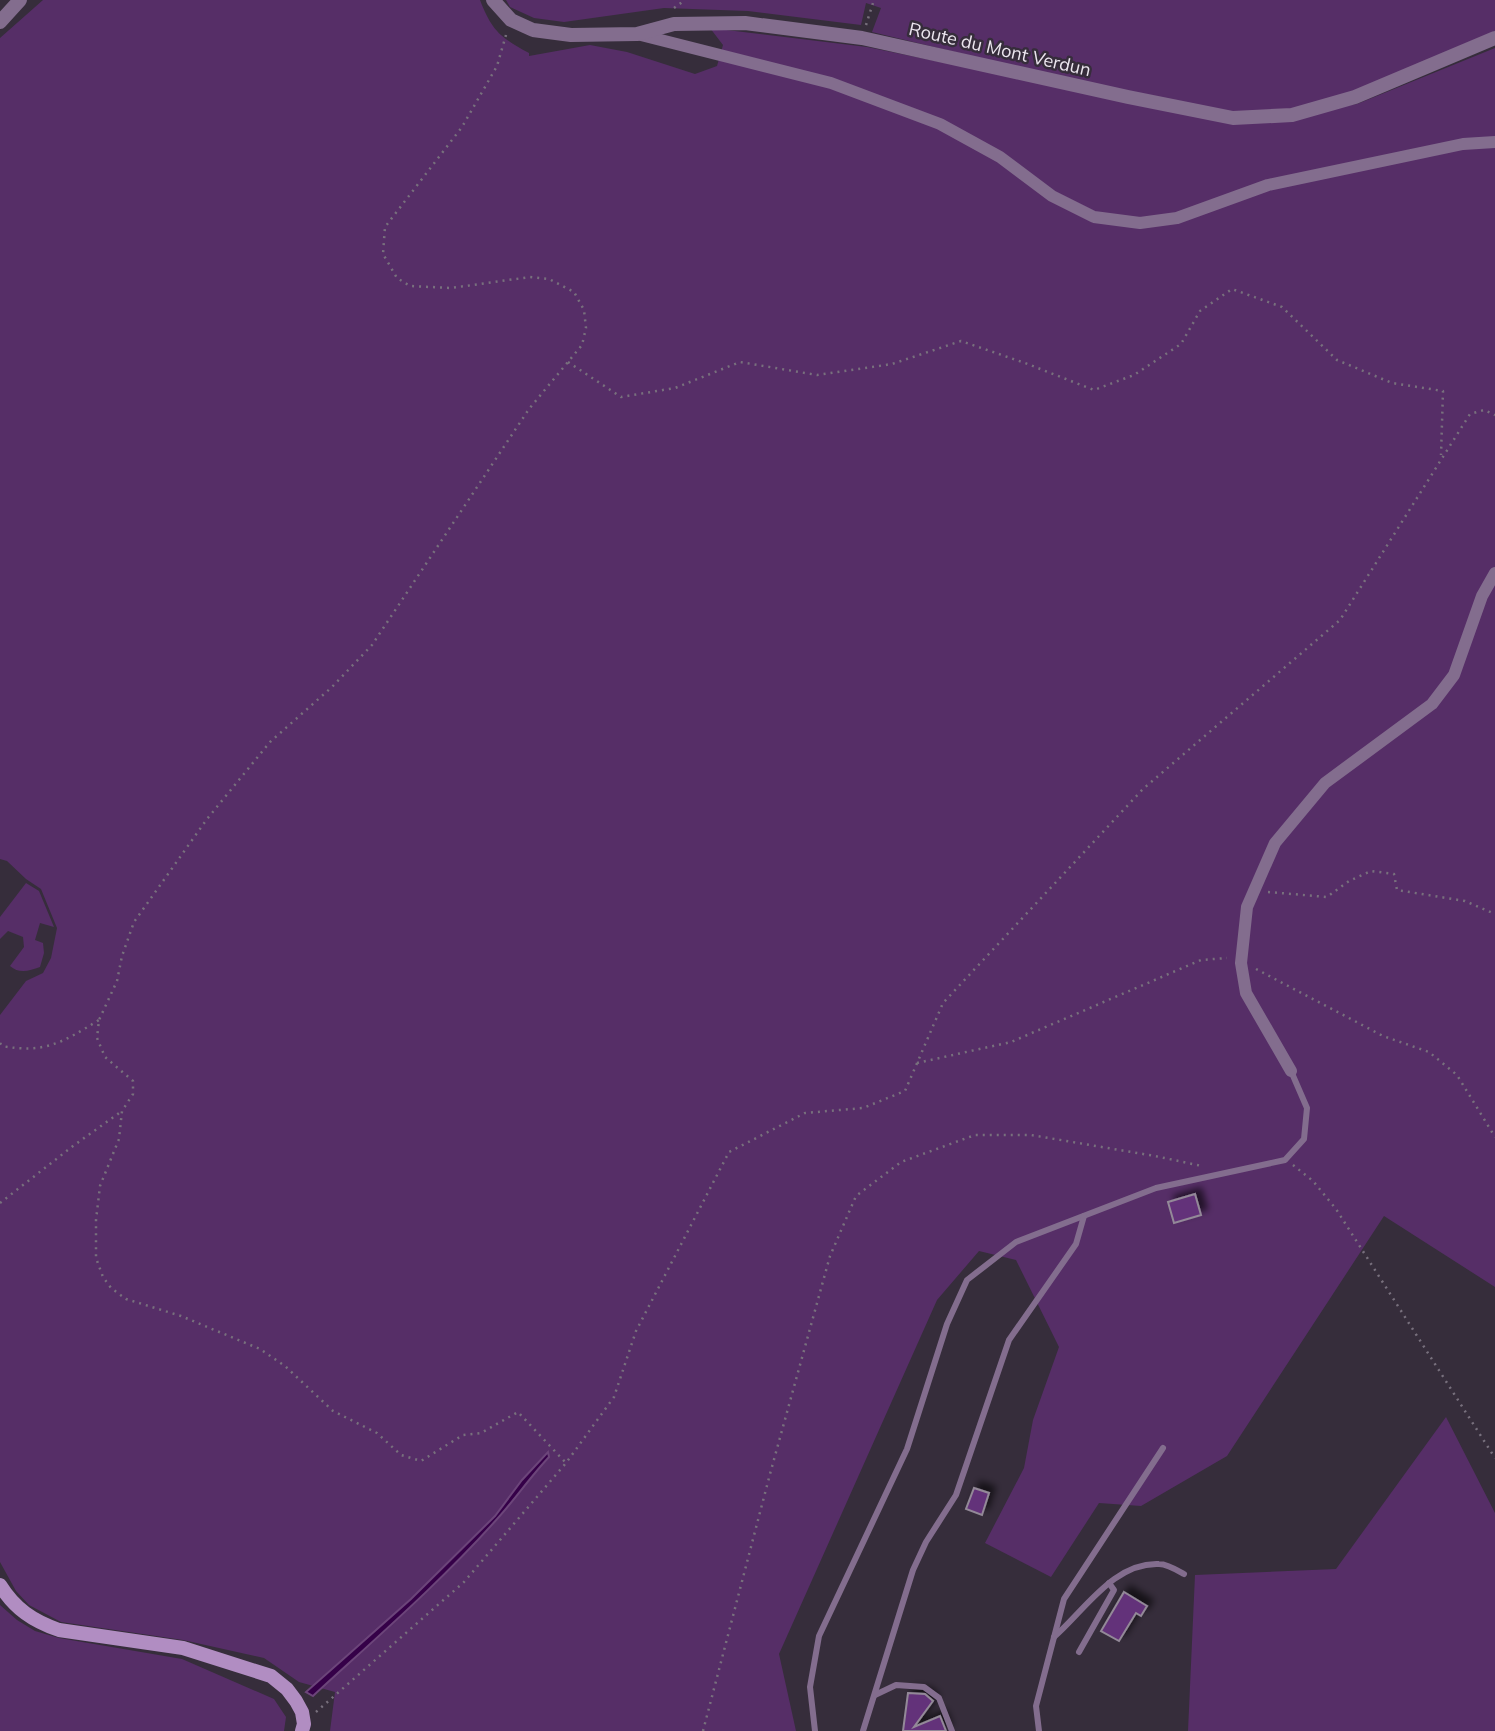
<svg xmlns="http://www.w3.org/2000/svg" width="1495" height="1731" viewBox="0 0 1495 1731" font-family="Mulish,sans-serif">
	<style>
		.green { fill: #562e67 }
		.water { fill: #350048; stroke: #6c457a; stroke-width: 2 }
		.building { fill: #64327a; stroke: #938998; stroke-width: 2; filter: url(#shadow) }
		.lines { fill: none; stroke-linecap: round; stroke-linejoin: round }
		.path { stroke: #78707d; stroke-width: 2.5; stroke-dasharray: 2 5; stroke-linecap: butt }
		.service { stroke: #836d8e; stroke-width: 6 }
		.minor { stroke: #836d8e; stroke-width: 12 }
		.tertiary { stroke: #836d8e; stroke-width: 14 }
		.secondary { stroke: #b18dc2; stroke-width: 14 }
		.labels { text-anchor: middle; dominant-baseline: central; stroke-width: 5; stroke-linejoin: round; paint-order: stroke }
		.street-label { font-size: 18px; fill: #ebe5ee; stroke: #362d3b }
	</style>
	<defs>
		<filter id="shadow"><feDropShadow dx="6" dy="-6" stdDeviation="3.5" flood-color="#0009"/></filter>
	</defs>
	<rect width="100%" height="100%" fill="#362d3b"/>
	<g class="green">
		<path d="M43,0H480C492,31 500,37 529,53V56L590,45L627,52L695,74L717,66L723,45L710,28L867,47L1234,122L1357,104L1495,48V1287L1384,1216L1227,1456L1141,1506L1099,1503L1051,1577L985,1543L1024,1468L1033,1420L1059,1347L1016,1260L979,1251L937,1300L779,1654L796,1731H330L335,1692L299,1682L264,1658L183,1640L61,1622L29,1605L16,1591L0,1562V1015L26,981L43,973L51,958L57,928L41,889L26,879L7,861L0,859V38Z"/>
		<polygon points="506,0 1495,0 1495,31 1353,92 1291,111 1234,114 1129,94 872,32 881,8 866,3 861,25 748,11 664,8 564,22 534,18 510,7"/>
		<path d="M26,883L39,891L54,927L40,923L35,940L43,943L44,953L40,967C29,971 19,974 10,966L24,947L23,937L8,931L0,939V917Z"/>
		<polygon points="1446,1417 1495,1513 1495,1731 1188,1731 1195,1575 1336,1569"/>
		<polygon points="0,1605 17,1620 35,1631 59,1638 182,1659 274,1699 286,1717 284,1731 0,1731"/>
	</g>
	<path class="water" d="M548,1452L549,1457C531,1476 516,1498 498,1518C441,1582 376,1638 313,1696L306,1692L411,1599L495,1516L522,1480Z"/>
	<g class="building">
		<polygon points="1195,1194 1201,1215 1174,1223 1168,1202"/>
		<polygon points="974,1488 989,1493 982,1515 966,1509"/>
		<polygon points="1124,1592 1147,1606 1141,1616 1136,1613 1119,1641 1101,1631"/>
		<polygon points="908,1693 925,1694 933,1701 914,1727 940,1716 946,1731 903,1731"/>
	</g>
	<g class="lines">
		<g class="path">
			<polyline points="674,8 685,0"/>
			<polyline points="866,25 873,3 871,0"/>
			<polyline points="506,35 497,66 462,127 385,227 383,254 397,278 410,286 451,288 530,277 549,279 574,292 584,310 586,328 582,345 529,409 372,645 332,687 270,742 207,819 134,922 122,956 117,981 99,1020 97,1038 105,1057 133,1081 133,1094 122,1111 119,1139 100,1186 96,1220 96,1258 103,1277 111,1288 126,1299 181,1316 260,1349 285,1366 333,1411 377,1433 401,1455 421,1461 463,1435 481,1433 518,1412 566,1463"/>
			<polyline points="568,362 621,397 675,388 740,362 817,375 892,364 961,341 1025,363 1094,390 1134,375 1181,344 1200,311 1232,289 1282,307 1337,360 1392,383 1443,391 1441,455"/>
			<polyline points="1268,892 1327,897 1349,881 1371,871 1394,874 1397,890 1465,901 1495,914"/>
			<polyline points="1256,969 1383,1036 1429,1052 1457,1075 1495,1137"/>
			<path d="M0,1043L2,1046C45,1054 63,1042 99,1020"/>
			<polyline points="917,1063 1011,1042 1201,960 1227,958"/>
			<polyline points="1293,1165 1313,1181 1336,1209 1495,1458"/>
			<polyline points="0,1203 73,1146 122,1111"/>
			<polyline points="316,1712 464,1582 566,1463 614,1397 636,1331 729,1152 805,1113 863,1108 905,1091 943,1003 1143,789 1340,620 1470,414 1484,410 1495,415"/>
			<polyline points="703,1731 770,1474 830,1256 856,1196 901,1162 975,1135 1031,1135 1155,1156 1202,1166"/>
		</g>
		<g class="service">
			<path d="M1054,1637C1085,1610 1114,1562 1159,1564C1167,1564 1177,1570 1184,1574"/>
			<polyline points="1079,1652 1114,1590 1109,1583"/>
			<polyline points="875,1695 896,1685 924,1687 939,1698 952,1731"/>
			<polyline points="815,1731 810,1687 819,1636 907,1449 947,1324 967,1280 1016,1242 1156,1188 1285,1160 1304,1139 1307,1108 1291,1071"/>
			<polyline points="863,1731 913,1570 926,1542 956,1495 1009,1340 1076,1244 1084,1216"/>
			<polyline points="1039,1731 1036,1706 1064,1599 1163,1448"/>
		</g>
		<g class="minor">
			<polyline points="637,34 831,83 940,124 1000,157 1052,196 1094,217 1140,223 1177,218 1268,185 1463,144 1495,142"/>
			<polyline points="1291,1071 1246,993 1241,963 1247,907 1275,843 1325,783 1432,704 1454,675 1482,596 1495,573"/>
		</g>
		<g class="tertiary">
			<polyline points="493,0 511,20 533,30 571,35 637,34 674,24 745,23 862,38 1128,97 1233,118 1292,115 1355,97 1495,38"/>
			<polyline points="0,22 20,0"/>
		</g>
		<path class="secondary" d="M0,1585C15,1609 33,1621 59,1630L183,1648L271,1676L287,1689L296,1701L302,1712L304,1724L302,1731"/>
	</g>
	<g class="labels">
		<g class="street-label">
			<text transform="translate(1000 49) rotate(13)">Route du Mont Verdun</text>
		</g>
	</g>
</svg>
